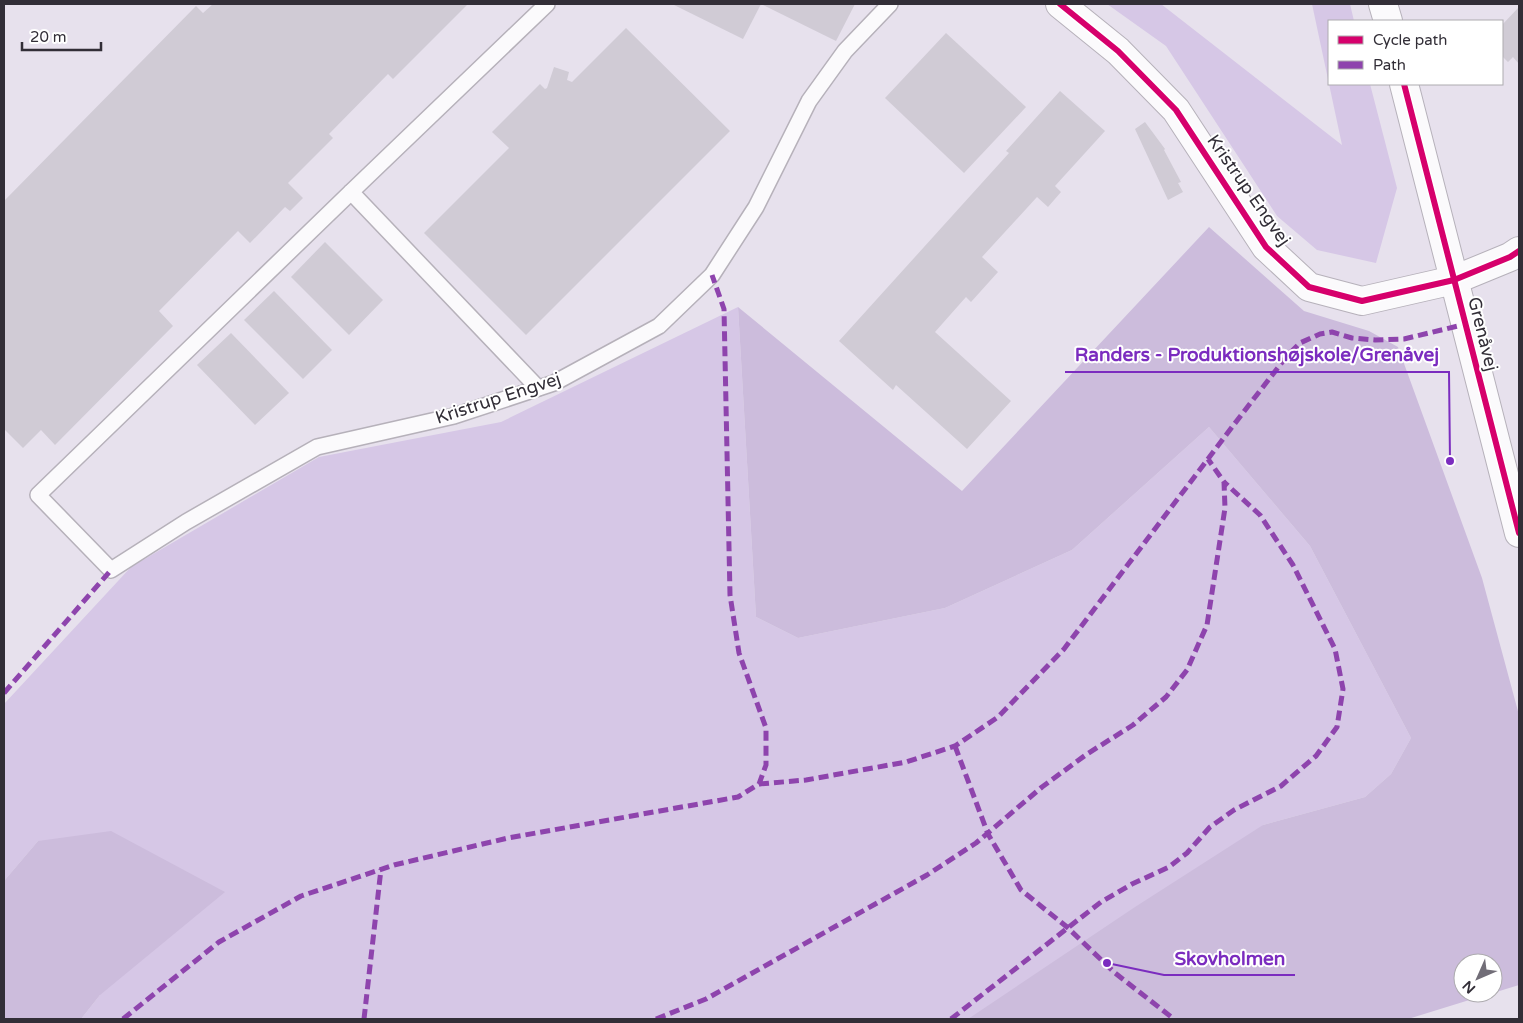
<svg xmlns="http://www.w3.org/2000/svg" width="1523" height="1023" viewBox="0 0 1523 1023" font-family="'Varela Round',sans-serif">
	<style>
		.green { fill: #d6c7e6 }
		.forest { fill: #ccbcdc }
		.building { fill: #d0cbd5 }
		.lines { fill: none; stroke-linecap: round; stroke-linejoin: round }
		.lane-casing { stroke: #b6b1ba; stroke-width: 18 }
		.street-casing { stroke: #b6b1ba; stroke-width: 30 }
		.secondary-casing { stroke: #b6b1ba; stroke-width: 30 }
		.lane { stroke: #fbfafc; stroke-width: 15 }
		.street { stroke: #fbfafc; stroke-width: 28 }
		.secondary { stroke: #fbfafc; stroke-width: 28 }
		.quiet { stroke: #8e44ad; stroke-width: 5; stroke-dasharray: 10 5; stroke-linecap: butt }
		.cycleway-casing { stroke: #fff; stroke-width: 9 }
		.cycleway { stroke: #d6006c; stroke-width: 6 }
		.labels { text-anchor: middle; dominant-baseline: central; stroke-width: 4; stroke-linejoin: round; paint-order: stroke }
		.street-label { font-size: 18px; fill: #322e37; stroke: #fff }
		.leader { fill: none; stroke: #7b2cbf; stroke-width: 2 }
		.callout-dot { fill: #7b2cbf; stroke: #fff; stroke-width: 2 }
		.callout-label { font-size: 19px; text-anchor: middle; font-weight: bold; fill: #7b2cbf; stroke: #fff; stroke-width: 4; stroke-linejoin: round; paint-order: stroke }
	</style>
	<rect width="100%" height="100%" fill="#e7e1ed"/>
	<g class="green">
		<polygon points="1107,4 1161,4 1342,145 1312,4 1350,4 1354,21 1329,21 1329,84 1370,84 1397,188 1376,263 1317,250 1277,216 1166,46"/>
		<polygon points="738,307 756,617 798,638 945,608 1072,550 1209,427 1310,546 1411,738 1391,774 1365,797 1263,825 1190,1019 81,1019 100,995 38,841 4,881 4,704 131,567 319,457 501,422"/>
	</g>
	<g class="forest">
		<polygon points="1209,227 1304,311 1369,331 1398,347 1482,578 1519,715 1519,985 1493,993 1493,963 1463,963 1463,993 1492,993 1408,1019 968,1019 1135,907 1263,825 1365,797 1391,774 1411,738 1310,546 1209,427 1072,550 945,608 798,638 756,617 738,307 962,491"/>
		<polygon points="111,831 225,892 100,995 81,1019 4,1019 4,881 38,841"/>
	</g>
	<g class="building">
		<polygon points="213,4 468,4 393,79 388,74 329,134 333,138 288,183 303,198 290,211 285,207 250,243 238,231 159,311 173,326 55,445 41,430 23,448 4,429 4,201 196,6 203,13"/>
		<polygon points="672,4 761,4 743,39"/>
		<polygon points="761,4 855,4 836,41"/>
		<polygon points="1519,7 1519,64 1513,57 1508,62 1502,56 1502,25"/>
		<polygon points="626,28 730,131 526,335 424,233 509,148 492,132 540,84 545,89 547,88 554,67 569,72 567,80 572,82"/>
		<polygon points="946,33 1026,107 964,173 885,98"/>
		<polygon points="1060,91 1105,131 1055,186 1061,192 1048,207 1037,197 982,257 998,272 971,302 966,297 935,332 1011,401 967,449 896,385 893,390 839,341 1009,153 1006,151"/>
		<polygon points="1145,122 1165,149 1164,150 1181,182 1178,183 1183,192 1168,200 1135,129"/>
		<polygon points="325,242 383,300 349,335 291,277"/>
		<polygon points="274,291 332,350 303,379 244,320"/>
		<polygon points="231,333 289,393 255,425 197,365"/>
	</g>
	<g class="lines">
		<defs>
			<g id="lane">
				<polyline points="351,192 38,495 111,570 186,522 317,447 454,416 554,383 659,326 712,275 756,207 809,101 845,51 890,4"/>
				<polyline points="538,388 351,192 547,4"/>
			</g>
			<polyline id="street" points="1060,4 1118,51 1176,110 1266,247 1309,287 1362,301 1454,280 1510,257 1519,251"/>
			<g id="secondary">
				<polyline points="1383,4 1388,21"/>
				<polyline points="1404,84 1519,533"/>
			</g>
		</defs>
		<use href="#lane" class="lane-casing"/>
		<use href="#street" class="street-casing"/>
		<use href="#secondary" class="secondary-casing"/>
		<use href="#lane" class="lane"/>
		<use href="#street" class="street"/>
		<use href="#secondary" class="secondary"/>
		<g class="quiet">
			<polyline points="4,693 111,570"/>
			<polyline points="955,746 988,834 1021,890 1067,927 1115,973 1174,1019"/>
			<polyline points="759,784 806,780 906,762 955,746 998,717 1064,649 1242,414 1287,356 1300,343 1320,334 1332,332 1352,338 1375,340 1404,339 1466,324"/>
			<polyline points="123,1019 219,942 301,896 394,865 508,838 738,797 759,784 766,765 766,728 739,653 730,595 724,309 712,275"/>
			<polyline points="364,1019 381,869"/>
			<polyline points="656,1019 706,999 927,875 976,843 1042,787 1087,754 1133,725 1166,697 1187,670 1207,625 1225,508 1224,482 1208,459"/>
			<polyline points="951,1019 1101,902 1132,884 1169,867 1187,853 1210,827 1234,810 1281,786 1316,756 1337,727 1343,689 1335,649 1293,565 1260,515 1224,482"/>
		</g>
		<defs>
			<g id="cycleway">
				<polyline points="1060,4 1118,51 1176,110 1266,247 1309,287 1362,301 1454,280 1510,257 1519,251"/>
				<polyline points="1404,84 1519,533"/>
			</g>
		</defs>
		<use href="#cycleway" class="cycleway-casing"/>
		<use href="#cycleway" class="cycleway"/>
	</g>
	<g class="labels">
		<g class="street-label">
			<text transform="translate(1249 190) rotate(55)">Kristrup Engvej</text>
			<text transform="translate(1483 334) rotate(76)">Grenåvej</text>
			<text transform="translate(498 398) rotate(-18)">Kristrup Engvej</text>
		</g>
	</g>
	<path class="leader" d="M1450 461L1449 372H1065M1107 963L1164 975H1295"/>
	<g class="callout-dot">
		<circle cx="1450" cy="461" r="5"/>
		<circle cx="1107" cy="963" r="5"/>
	</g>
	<g class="callout-label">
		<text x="1257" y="361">Randers - Produktionshøjskole/Grenåvej</text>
		<text x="1230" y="965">Skovholmen</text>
	</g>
	<rect width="1523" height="1023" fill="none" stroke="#322e37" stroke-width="10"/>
	<rect x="1328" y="20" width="175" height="65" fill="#ffffff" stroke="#adabaf"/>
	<rect x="1338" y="36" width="25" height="8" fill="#d6006c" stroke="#adabaf"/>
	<text x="1373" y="45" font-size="15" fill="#322e37">Cycle path</text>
	<rect x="1338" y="61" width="25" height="8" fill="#8e44ad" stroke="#adabaf"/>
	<text x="1373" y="70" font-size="15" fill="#322e37">Path</text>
	<g transform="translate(1478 978) rotate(225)"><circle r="24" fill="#ffffff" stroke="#adabaf"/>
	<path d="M0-4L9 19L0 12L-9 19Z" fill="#716d77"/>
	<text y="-8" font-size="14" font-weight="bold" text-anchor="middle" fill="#322e37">N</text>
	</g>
	<path d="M22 42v8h79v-8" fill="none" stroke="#322e37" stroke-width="2.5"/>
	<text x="30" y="42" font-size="15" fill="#322e37" stroke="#ffffff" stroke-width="4" paint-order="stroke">20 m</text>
</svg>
